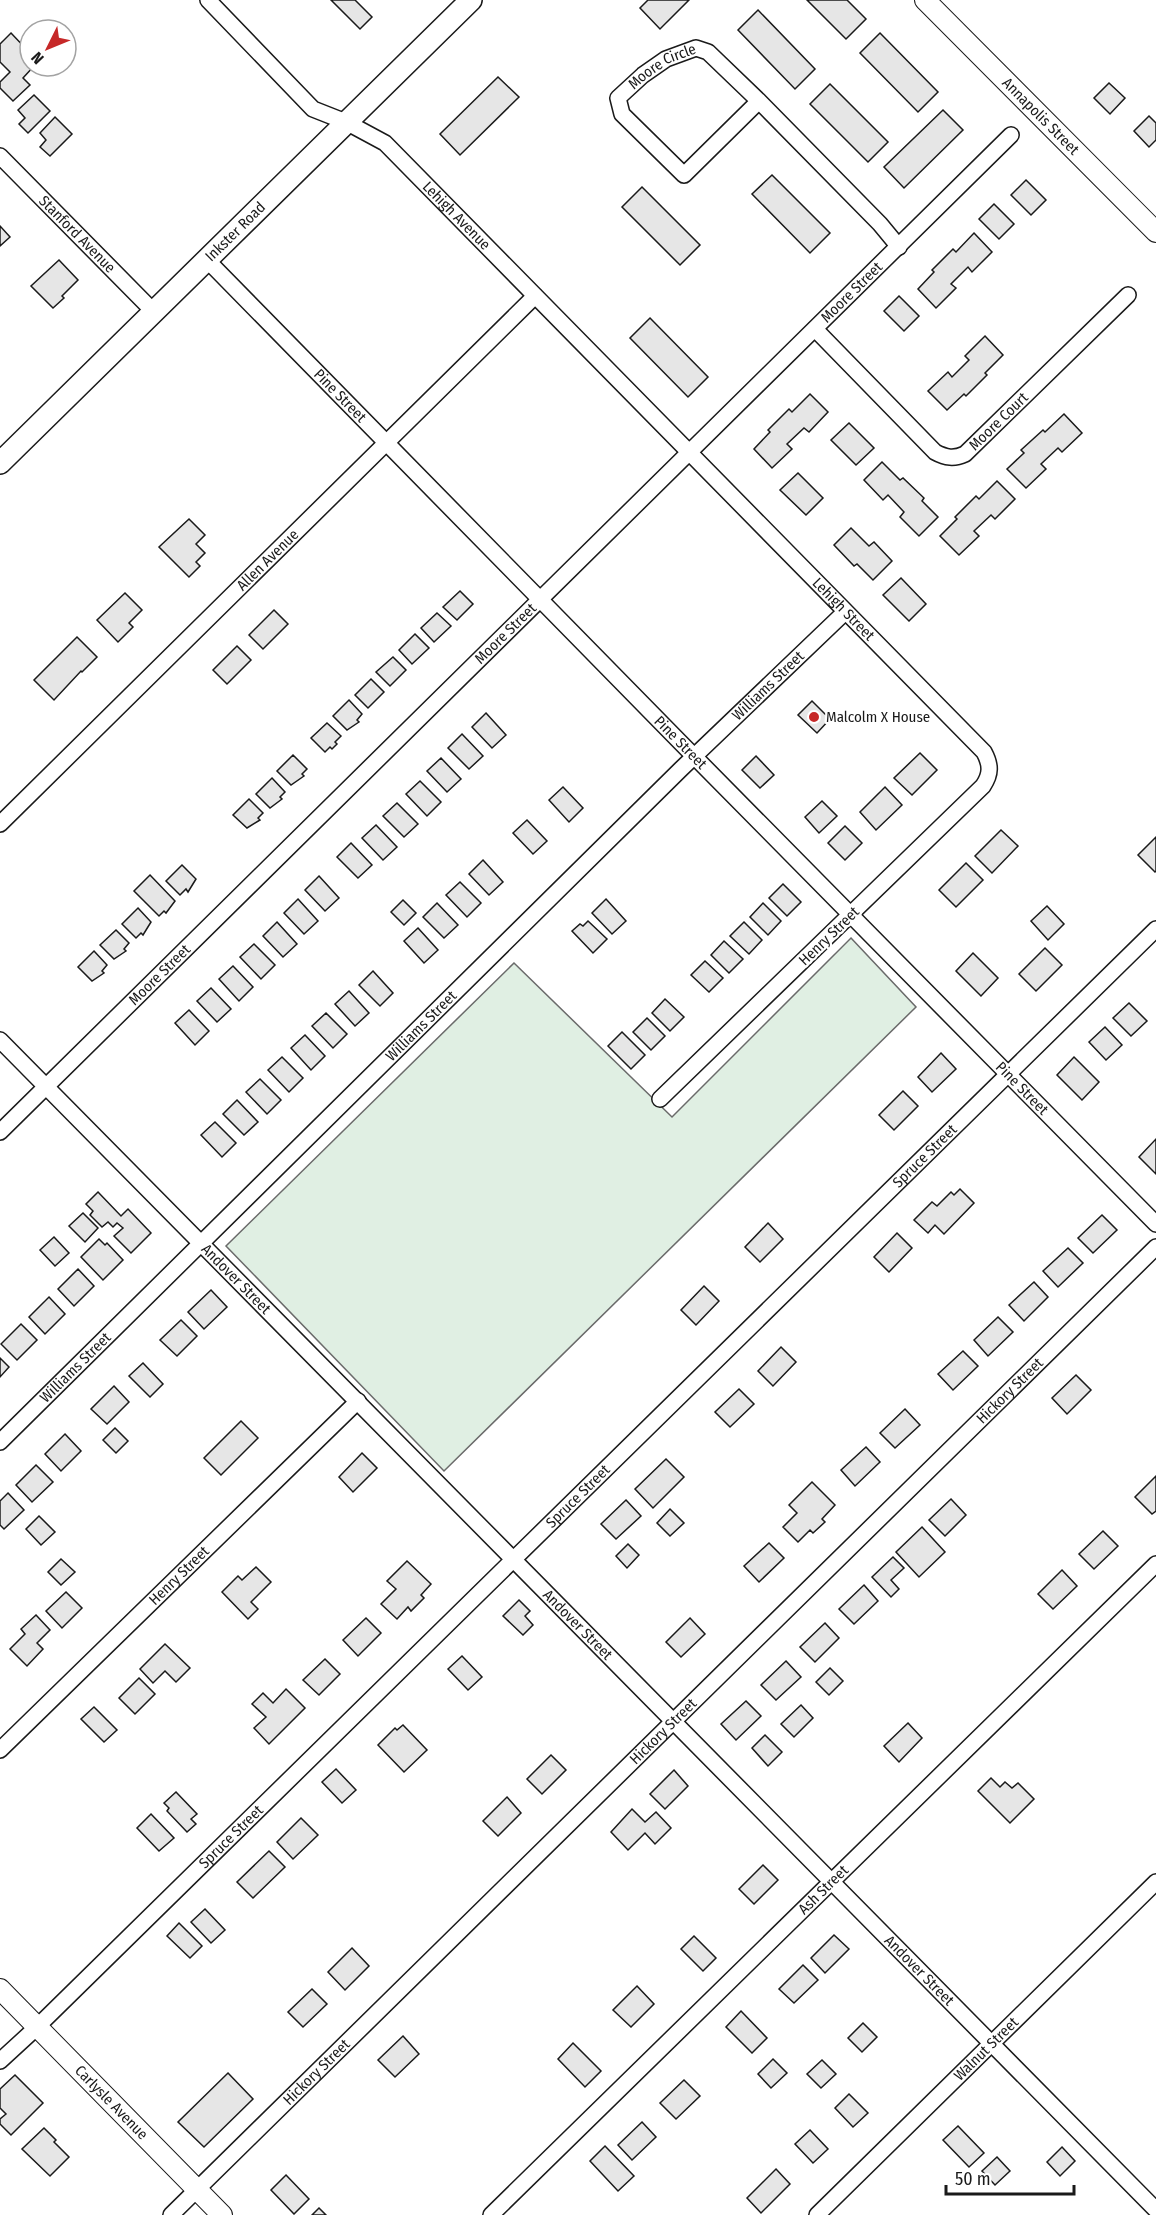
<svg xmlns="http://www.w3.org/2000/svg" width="1156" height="2215" viewBox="0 0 1156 2215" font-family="'Fira Sans Condensed',sans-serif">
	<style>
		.green { fill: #e0efe3; stroke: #6a6a6a; stroke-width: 1.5 }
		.building { fill: #e6e6e6; stroke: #1a1a1a; stroke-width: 1.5 }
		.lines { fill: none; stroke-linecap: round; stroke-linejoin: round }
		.minor-casing { stroke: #1a1a1a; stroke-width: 18 }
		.tertiary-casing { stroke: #1a1a1a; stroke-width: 22 }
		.secondary-casing { stroke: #1a1a1a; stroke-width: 24 }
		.minor { stroke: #fff; stroke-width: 15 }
		.tertiary { stroke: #fff; stroke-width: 20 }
		.secondary { stroke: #fff; stroke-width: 21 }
		.poi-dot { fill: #c62828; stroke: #fff; stroke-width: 2 }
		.labels { text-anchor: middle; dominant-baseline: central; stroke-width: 4.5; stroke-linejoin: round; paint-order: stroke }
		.street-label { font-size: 15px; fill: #1a1a1a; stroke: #fff }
		.poi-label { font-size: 15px; fill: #1a1a1a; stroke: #fff; text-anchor: start }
	</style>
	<rect width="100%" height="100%" fill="#fff"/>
	<polygon class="green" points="851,938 916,1007 444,1471 226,1246 514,963 672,1117"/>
	<g class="building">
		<polygon points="331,0 355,0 372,17 360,29"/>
		<polygon points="648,0 689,0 660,29 640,8"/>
		<polygon points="807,0 847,0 866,19 846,39"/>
		<polygon points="758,10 815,69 795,89 738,30"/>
		<polygon points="11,33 30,53 30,66 34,66 23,78 30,85 13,101 0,88 0,82 10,72 0,62 0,44"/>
		<polygon points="880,33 938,92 918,112 860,53"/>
		<polygon points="498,77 519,97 460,155 440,134"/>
		<polygon points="1109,83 1125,98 1110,114 1094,98"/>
		<polygon points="830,84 888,142 868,162 810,104"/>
		<polygon points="34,95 50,111 28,133 19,124 25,118 18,110"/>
		<polygon points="943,110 963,130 904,188 884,167"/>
		<polygon points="1149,116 1156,123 1156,140 1149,147 1134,131"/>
		<polygon points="55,117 72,134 50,156 40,147 46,140 40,133"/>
		<polygon points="772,175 830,233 810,253 752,194"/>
		<polygon points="1026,180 1046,200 1031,215 1011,195"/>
		<polygon points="642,187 700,245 680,265 622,207"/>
		<polygon points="994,204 1014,224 999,239 979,219"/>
		<polygon points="0,226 10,237 0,246"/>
		<polygon points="974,233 992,252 972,272 968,267 951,284 956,288 936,308 918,289 934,272 932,270 953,249 956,252"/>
		<polygon points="59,260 78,280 62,296 64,298 53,308 31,286"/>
		<polygon points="899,296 919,316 904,331 884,311"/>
		<polygon points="650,318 708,377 688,397 630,338"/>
		<polygon points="985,336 1003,355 985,373 987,375 966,396 964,394 947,410 928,391 948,372 952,377 969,360 965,356"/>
		<polygon points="810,394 828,412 809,432 804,428 787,444 792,449 772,468 754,449 770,432 768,430 789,409 792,412"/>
		<polygon points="1064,414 1082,433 1062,452 1058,448 1041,464 1046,469 1026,488 1007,469 1024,453 1021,450 1043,430 1045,432"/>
		<polygon points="849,423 874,448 856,465 831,440"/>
		<polygon points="882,462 900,480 903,478 924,498 922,501 938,517 919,536 900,517 904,512 888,495 883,500 864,480"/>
		<polygon points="798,473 823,498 806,515 780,490"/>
		<polygon points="997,481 1015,499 995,519 991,515 974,531 979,536 959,555 940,536 957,519 955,517 976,496 979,499"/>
		<polygon points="189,519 205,535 196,544 205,553 196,562 200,566 189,577 159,547"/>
		<polygon points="851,528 869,546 874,542 892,561 873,580 857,564 854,566 834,545"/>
		<polygon points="901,578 926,604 909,621 883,595"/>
		<polygon points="460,591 473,604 457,620 443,607"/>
		<polygon points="125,593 142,610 129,623 133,627 118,642 97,620"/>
		<polygon points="274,610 288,624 263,649 249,635"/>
		<polygon points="437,613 451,626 434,642 421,628"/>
		<polygon points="415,634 429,648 412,664 399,650"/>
		<polygon points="77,637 97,657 82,672 81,671 54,700 34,680"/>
		<polygon points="237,646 251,660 227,684 213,670"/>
		<polygon points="393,657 406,670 390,686 376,672"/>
		<polygon points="371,679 384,692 368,708 355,695"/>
		<polygon points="349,700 362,714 357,720 359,722 347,730 333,716"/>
		<polygon points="812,701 830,719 817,733 798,715"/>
		<polygon points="486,713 506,735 492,748 472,727"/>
		<polygon points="327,723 341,736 335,742 337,744 332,749 330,747 325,752 311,738"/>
		<polygon points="462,734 483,756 469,769 448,748"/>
		<polygon points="920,753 937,770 912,795 894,778"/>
		<polygon points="293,755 307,769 302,774 304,776 291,785 277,771"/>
		<polygon points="756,756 774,775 760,788 742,770"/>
		<polygon points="441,758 461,779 447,792 427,771"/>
		<polygon points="272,778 285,792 280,797 282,799 270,808 256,794"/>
		<polygon points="420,781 441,802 427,816 406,794"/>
		<polygon points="563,787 583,808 569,822 549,800"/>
		<polygon points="885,787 902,805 876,830 860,812"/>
		<polygon points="249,799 263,813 258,818 260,820 247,828 233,815"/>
		<polygon points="822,801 837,816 819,833 805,817"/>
		<polygon points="397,803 418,824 404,837 383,816"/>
		<polygon points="527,820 547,841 533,854 513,833"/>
		<polygon points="376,825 397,847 383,860 362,838"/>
		<polygon points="845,826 862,843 845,860 828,843"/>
		<polygon points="1001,830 1018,846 992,873 975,856"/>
		<polygon points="1156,837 1156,871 1155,872 1138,855"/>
		<polygon points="351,843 372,865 358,878 337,857"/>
		<polygon points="483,860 503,882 489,895 469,874"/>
		<polygon points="966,863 983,880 956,907 939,890"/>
		<polygon points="182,865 196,879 188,892 186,889 180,895 166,881"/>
		<polygon points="150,875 175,901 166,913 164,911 159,916 134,891"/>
		<polygon points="319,876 339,898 325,911 305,890"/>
		<polygon points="460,882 481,903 467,917 446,895"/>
		<polygon points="783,884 801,902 787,916 769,898"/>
		<polygon points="298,899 318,921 304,934 284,913"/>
		<polygon points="606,899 626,921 612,934 592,913"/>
		<polygon points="403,900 416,913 404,925 391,912"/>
		<polygon points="437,903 458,925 444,938 423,917"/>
		<polygon points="763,903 781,921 768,935 750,917"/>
		<polygon points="1047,906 1064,924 1048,940 1031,921"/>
		<polygon points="138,908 151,922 143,935 141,933 136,938 122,924"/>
		<polygon points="588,921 607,939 593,953 572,931 580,924 583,926"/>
		<polygon points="277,922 297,944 283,957 263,936"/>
		<polygon points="744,922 762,940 749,954 730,936"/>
		<polygon points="418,928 438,950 424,963 404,941"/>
		<polygon points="116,930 129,943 124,949 126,951 114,959 100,945"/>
		<polygon points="724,941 743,959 729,973 711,955"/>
		<polygon points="254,944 275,965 261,979 240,957"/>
		<polygon points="1045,948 1062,965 1036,991 1019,974"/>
		<polygon points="94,951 107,965 102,971 104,973 92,981 78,967"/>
		<polygon points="973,953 998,978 981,996 956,971"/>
		<polygon points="705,961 723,978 709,992 691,975"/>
		<polygon points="233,966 253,987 239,1001 219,979"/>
		<polygon points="373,971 393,993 380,1006 359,985"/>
		<polygon points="211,988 231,1009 217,1022 197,1001"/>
		<polygon points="349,991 369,1013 355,1026 335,1004"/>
		<polygon points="665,999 684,1017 670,1031 652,1013"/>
		<polygon points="1129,1003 1147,1021 1131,1036 1113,1018"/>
		<polygon points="189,1010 209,1031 195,1045 175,1023"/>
		<polygon points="326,1013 347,1034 333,1048 312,1026"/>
		<polygon points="647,1018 665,1036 651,1050 633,1032"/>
		<polygon points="1105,1027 1122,1045 1106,1060 1089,1042"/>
		<polygon points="622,1032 645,1055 631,1069 608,1046"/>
		<polygon points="305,1035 325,1056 311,1070 291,1048"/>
		<polygon points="941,1053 956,1069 932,1092 918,1077"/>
		<polygon points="282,1057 303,1078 289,1092 268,1070"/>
		<polygon points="1074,1057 1099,1082 1082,1100 1057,1075"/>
		<polygon points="260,1079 281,1100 267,1114 246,1092"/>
		<polygon points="903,1091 918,1106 894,1130 879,1115"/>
		<polygon points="237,1100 258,1122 244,1135 223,1114"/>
		<polygon points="215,1122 236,1143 222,1157 201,1135"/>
		<polygon points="1156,1139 1156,1174 1139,1157"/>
		<polygon points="960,1189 974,1203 944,1234 935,1225 928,1233 914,1220 932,1202 937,1206 951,1192 954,1195"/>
		<polygon points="98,1192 121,1216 128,1209 151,1233 131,1253 114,1236 123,1228 117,1223 113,1227 108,1222 102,1227 90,1215 93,1211 86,1204"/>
		<polygon points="83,1213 98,1228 85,1242 69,1226"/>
		<polygon points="1102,1215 1117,1230 1093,1253 1078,1238"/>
		<polygon points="768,1223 783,1239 760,1262 745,1247"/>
		<polygon points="897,1233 912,1248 889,1272 874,1257"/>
		<polygon points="54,1237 69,1253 55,1266 40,1250"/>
		<polygon points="99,1239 105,1245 107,1243 123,1260 103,1280 81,1257"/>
		<polygon points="1068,1248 1083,1263 1058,1287 1043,1271"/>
		<polygon points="78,1269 94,1286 74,1306 58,1289"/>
		<polygon points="1034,1282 1048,1297 1024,1321 1009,1305"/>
		<polygon points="704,1286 719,1301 696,1325 681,1310"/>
		<polygon points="211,1290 227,1307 204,1329 188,1312"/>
		<polygon points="49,1297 65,1314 45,1334 29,1317"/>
		<polygon points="998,1317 1013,1332 988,1356 974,1340"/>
		<polygon points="181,1320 197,1336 177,1356 160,1340"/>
		<polygon points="21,1324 37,1340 17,1360 1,1344"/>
		<polygon points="781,1347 796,1362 773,1386 758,1371"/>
		<polygon points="963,1351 978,1366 953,1390 938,1374"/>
		<polygon points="0,1358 9,1367 0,1377"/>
		<polygon points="143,1363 163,1384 150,1397 129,1376"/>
		<polygon points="1076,1375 1091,1390 1067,1414 1052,1398"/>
		<polygon points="114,1386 129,1402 107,1424 91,1409"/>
		<polygon points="739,1389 754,1404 730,1427 715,1412"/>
		<polygon points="905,1409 920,1425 895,1448 880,1433"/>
		<polygon points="241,1421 258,1438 221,1475 204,1458"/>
		<polygon points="115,1428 128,1441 116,1453 103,1440"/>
		<polygon points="65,1434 81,1451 61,1471 45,1454"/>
		<polygon points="866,1447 880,1462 855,1486 841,1470"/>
		<polygon points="362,1453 377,1468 353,1492 339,1477"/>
		<polygon points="666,1459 684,1477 653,1508 635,1489"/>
		<polygon points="36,1465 53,1482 32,1502 16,1485"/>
		<polygon points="1156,1476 1156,1511 1152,1514 1135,1497"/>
		<polygon points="812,1482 835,1505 822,1519 825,1522 813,1533 810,1530 798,1542 783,1527 797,1513 789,1505"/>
		<polygon points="8,1493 24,1510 4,1529 0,1525 0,1501"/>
		<polygon points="951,1499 966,1515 945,1536 929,1520"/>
		<polygon points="626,1500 641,1516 616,1539 601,1524"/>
		<polygon points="670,1509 684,1523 670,1536 657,1523"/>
		<polygon points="39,1516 55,1532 41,1545 26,1529"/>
		<polygon points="922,1527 945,1552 919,1577 896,1552"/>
		<polygon points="1103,1531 1118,1546 1094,1569 1079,1554"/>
		<polygon points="769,1543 784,1558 759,1582 744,1566"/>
		<polygon points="628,1544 639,1555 627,1568 616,1556"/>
		<polygon points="893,1557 904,1568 891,1580 899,1589 891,1597 872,1577"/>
		<polygon points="61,1559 75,1572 61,1585 48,1572"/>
		<polygon points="407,1561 431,1584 421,1595 424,1598 411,1611 408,1607 397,1619 381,1604 396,1589 387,1581"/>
		<polygon points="256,1567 271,1582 251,1602 258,1609 248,1619 222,1592 238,1576 242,1580"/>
		<polygon points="1062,1570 1077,1586 1053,1609 1038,1594"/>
		<polygon points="864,1585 878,1601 854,1624 839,1609"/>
		<polygon points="66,1592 82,1608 62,1628 46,1611"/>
		<polygon points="519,1600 530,1611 525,1616 533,1625 523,1635 503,1616"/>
		<polygon points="36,1615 50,1630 37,1643 43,1649 27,1666 10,1649 25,1634 21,1629"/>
		<polygon points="366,1618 381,1633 358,1656 343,1640"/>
		<polygon points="690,1618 705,1634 681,1657 666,1642"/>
		<polygon points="825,1623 839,1638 815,1662 800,1647"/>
		<polygon points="165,1644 190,1668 176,1682 165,1671 153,1683 140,1669"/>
		<polygon points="462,1656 482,1677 468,1690 448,1669"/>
		<polygon points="325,1659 340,1674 319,1695 303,1680"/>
		<polygon points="786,1661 801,1677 776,1700 761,1685"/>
		<polygon points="830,1668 843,1681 829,1695 816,1682"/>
		<polygon points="139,1678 155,1694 135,1714 119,1698"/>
		<polygon points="286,1689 305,1708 269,1744 254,1728 266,1717 252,1704 263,1693 273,1703"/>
		<polygon points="746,1701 761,1716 736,1740 721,1724"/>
		<polygon points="801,1705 813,1718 794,1737 781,1724"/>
		<polygon points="94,1707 117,1730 104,1742 81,1719"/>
		<polygon points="908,1723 922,1738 899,1762 884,1746"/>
		<polygon points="403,1725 427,1750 404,1772 378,1745 395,1728 397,1730"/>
		<polygon points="765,1735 782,1752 768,1766 752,1748"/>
		<polygon points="551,1755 566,1770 542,1794 527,1779"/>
		<polygon points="336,1769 356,1790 342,1803 322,1782"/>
		<polygon points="674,1770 688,1786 665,1809 650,1794"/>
		<polygon points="991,1778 1000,1787 1005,1782 1012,1788 1018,1783 1034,1799 1010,1823 978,1791"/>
		<polygon points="176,1792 197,1814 191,1819 196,1824 187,1832 167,1811 169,1808 164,1803"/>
		<polygon points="507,1797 521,1813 498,1836 483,1821"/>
		<polygon points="632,1809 645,1822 656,1812 671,1828 655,1844 645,1833 628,1850 611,1832"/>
		<polygon points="151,1814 174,1838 159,1851 137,1828"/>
		<polygon points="301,1818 318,1835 293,1859 277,1842"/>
		<polygon points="269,1851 285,1867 253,1898 237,1882"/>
		<polygon points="763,1865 778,1880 754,1904 739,1889"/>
		<polygon points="205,1909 225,1930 211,1943 191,1922"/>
		<polygon points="179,1923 202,1946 190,1958 167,1936"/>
		<polygon points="834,1935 849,1949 825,1973 811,1958"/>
		<polygon points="694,1936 716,1958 703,1971 681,1949"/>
		<polygon points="352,1948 369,1966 345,1990 328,1972"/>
		<polygon points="803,1965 818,1980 794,2003 779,1989"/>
		<polygon points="637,1986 654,2004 631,2027 613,2010"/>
		<polygon points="312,1989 327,2004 303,2027 288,2012"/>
		<polygon points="741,2011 767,2038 752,2053 726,2027"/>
		<polygon points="863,2023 877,2037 862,2052 848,2038"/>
		<polygon points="403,2036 419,2054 395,2077 378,2060"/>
		<polygon points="573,2043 601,2071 585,2087 558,2059"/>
		<polygon points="773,2059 787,2073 771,2088 758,2074"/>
		<polygon points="822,2060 836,2074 821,2088 807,2074"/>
		<polygon points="228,2073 253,2099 204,2147 178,2122"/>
		<polygon points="15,2075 43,2103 11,2135 0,2124 0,2119 6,2114 0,2108 0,2089"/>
		<polygon points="684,2080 700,2096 676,2119 660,2103"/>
		<polygon points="849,2094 868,2113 853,2127 835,2108"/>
		<polygon points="642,2122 656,2137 632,2160 618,2145"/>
		<polygon points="958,2126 984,2153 969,2167 943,2140"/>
		<polygon points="44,2128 56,2140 54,2142 69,2157 50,2176 22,2149"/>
		<polygon points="810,2130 828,2149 813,2163 795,2144"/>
		<polygon points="605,2146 634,2176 618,2191 590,2161"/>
		<polygon points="1062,2147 1075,2161 1060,2176 1047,2162"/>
		<polygon points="997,2157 1010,2171 995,2185 982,2171"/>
		<polygon points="776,2169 790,2184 761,2213 747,2198"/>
		<polygon points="286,2175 309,2199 294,2214 271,2190"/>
		<polygon points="319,2208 326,2215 312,2215"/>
	</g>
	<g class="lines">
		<defs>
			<g id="minor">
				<path id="s1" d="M208,0L313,109L346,122L385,143L984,752C991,765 991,774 983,786L660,1099"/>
				<path id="s2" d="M759,101L684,175L622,114L618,98L643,75L666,59L696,48L708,52L759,101L880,224L899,247"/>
				<path id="s3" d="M0,156L154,312"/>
				<path id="s4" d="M207,260L680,742L1156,1224"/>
				<path id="s5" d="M815,329L935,452C946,458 954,459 965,454L1128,295"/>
				<path id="s6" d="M0,824L535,296"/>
				<path id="s7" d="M0,1040L1156,2210"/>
				<path id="s8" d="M0,1132L1011,135"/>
				<path id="s9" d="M0,1442L681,769L845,612"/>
				<path id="s10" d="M0,1750L358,1401"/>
				<path id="s11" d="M0,2061L37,2027L1156,929"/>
				<path id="s12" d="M171,2215L1156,1247"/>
				<path id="s13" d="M491,2215L1156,1564"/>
				<path id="s14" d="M817,2215L1156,1882"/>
			</g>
			<g id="tertiary">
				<path id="s15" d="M925,0L1156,232"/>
				<path id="s16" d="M0,1989L222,2215"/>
			</g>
			<g id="secondary">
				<path id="s17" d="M0,463L471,0"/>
			</g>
		</defs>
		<use href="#minor" class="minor-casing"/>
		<use href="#tertiary" class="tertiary-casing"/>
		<use href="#secondary" class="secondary-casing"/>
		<use href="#minor" class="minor"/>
		<use href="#tertiary" class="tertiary"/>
		<use href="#secondary" class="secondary"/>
	</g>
	<circle class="poi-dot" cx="814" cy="717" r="6"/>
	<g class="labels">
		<g class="street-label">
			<text stroke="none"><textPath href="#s2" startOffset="264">Moore Circle</textPath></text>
			<text stroke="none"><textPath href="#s15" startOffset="164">Annapolis Street</textPath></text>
			<text stroke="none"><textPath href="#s1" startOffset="333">Lehigh Avenue</textPath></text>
			<text stroke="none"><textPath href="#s17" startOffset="330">Inkster Road</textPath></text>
			<text stroke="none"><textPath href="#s3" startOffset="110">Stanford Avenue</textPath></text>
			<text stroke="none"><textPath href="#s8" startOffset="1196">Moore Street</textPath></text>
			<text stroke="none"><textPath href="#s4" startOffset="190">Pine Street</textPath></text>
			<text stroke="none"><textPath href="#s5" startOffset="250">Moore Court</textPath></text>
			<text stroke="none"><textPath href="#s6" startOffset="376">Allen Avenue</textPath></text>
			<text stroke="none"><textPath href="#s1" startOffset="885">Lehigh Street</textPath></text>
			<text stroke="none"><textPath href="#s8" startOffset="710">Moore Street</textPath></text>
			<text stroke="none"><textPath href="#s9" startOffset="1078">Williams Street</textPath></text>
			<text stroke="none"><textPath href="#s4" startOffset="676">Pine Street</textPath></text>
			<text transform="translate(829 936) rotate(-44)">Henry Street</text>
			<text stroke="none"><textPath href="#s8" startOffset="224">Moore Street</textPath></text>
			<text stroke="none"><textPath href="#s9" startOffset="592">Williams Street</textPath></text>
			<text stroke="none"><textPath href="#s4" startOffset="1162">Pine Street</textPath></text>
			<text stroke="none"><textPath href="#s11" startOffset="1294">Spruce Street</textPath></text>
			<text stroke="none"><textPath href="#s7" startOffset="336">Andover Street</textPath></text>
			<text stroke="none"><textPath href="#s9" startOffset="106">Williams Street</textPath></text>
			<text stroke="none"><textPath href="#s12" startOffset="1176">Hickory Street</textPath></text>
			<text stroke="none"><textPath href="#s11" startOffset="808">Spruce Street</textPath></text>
			<text stroke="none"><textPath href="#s10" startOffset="250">Henry Street</textPath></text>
			<text stroke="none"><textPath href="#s7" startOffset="822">Andover Street</textPath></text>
			<text stroke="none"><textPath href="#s12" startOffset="690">Hickory Street</textPath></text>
			<text stroke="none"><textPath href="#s11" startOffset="322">Spruce Street</textPath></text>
			<text stroke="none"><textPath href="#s13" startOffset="465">Ash Street</textPath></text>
			<text stroke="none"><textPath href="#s7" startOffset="1308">Andover Street</textPath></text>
			<text stroke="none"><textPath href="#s14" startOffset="237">Walnut Street</textPath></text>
			<text stroke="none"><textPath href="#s12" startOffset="204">Hickory Street</textPath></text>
			<text stroke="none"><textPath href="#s16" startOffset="159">Carlysle Avenue</textPath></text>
		</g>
		<g class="poi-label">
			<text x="826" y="717">Malcolm X House</text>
		</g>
	</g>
	<g transform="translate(48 48) rotate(227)"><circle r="28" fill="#ffffff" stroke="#a3a3a3" stroke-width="1.5"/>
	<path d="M0-4.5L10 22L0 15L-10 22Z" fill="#c62828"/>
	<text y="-9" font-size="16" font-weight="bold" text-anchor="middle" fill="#1a1a1a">N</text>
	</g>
	<path d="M946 2185v9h128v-9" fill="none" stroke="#1a1a1a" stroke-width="3"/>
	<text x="955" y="2185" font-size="18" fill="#1a1a1a" stroke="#ffffff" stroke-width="4.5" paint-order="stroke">50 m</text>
</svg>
